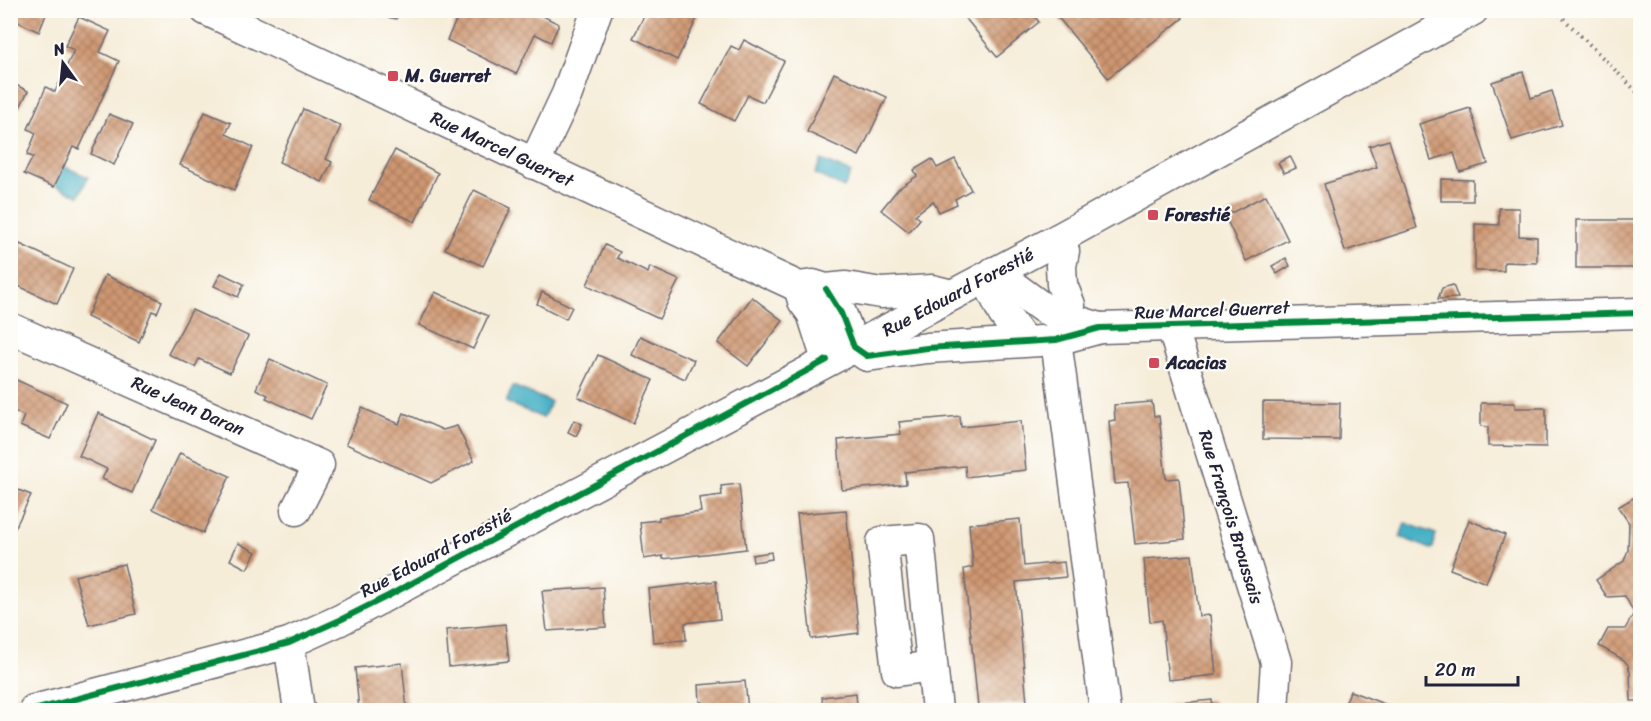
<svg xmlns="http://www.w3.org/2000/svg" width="1651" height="721" viewBox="0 0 1651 721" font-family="Sriracha,sans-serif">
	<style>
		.water { fill: #47b1c6; stroke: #346a80; stroke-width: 1.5 }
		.building { fill: url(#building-cross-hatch) }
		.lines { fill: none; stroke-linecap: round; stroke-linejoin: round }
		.minor-casing { stroke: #6c6972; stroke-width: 33 }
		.path { stroke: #6c6972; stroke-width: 4; stroke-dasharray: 1.5 4.5; stroke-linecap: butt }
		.minor { stroke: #fff; stroke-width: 30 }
		.cycleway-casing { stroke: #fdfcf7; stroke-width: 10 }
		.cycleway { stroke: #00873e; stroke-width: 6 }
		.poi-dot { fill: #d1495b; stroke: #fdfcf7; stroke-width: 2 }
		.labels { text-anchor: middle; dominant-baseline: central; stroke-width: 4.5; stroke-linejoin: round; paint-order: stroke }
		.poi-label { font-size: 18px; font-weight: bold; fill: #22223b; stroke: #fdfcf7; text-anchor: start }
		.street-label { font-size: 18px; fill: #22223b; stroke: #fdfcf7 }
	</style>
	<defs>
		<pattern id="building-cross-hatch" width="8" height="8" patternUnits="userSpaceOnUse" patternTransform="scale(1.5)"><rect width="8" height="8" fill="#cf9771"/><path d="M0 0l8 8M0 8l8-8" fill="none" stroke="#a87b5e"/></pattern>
	</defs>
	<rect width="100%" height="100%" fill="#fdfcf7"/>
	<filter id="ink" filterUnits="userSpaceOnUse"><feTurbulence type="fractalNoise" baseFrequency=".0167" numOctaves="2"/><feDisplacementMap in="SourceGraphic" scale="12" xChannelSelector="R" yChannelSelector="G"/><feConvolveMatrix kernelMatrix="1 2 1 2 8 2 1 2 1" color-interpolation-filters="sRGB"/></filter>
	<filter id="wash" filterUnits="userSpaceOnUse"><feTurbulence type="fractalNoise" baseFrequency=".008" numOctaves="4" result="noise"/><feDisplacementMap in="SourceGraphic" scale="24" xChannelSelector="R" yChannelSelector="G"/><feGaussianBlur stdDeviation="1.35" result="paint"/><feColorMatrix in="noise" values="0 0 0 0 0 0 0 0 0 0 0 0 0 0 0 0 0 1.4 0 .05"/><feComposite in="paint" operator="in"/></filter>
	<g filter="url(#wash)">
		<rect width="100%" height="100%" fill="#f6edd9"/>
		<g class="water">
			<polygon points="44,158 88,177 79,196 35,176"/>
			<polygon points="821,160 851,173 844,188 815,174"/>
			<polygon points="513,386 551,402 543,418 506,402"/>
			<polygon points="1405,523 1436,534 1433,548 1431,549 1400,537"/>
		</g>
		<g id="blocks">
			<g class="building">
				<polygon points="10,10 43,10 47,12 39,32 10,18"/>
				<polygon points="365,10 401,10 396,19 373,14"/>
				<polygon points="461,10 531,10 559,24 551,42 535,34 516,74 447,40"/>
				<polygon points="647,10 701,10 677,60 633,38"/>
				<polygon points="968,10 1030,10 1039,22 997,57 963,15"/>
				<polygon points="1052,10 1177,10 1183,18 1108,78"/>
				<polygon points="79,17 110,31 100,52 119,61 79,149 73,147 54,187 24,174 33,157 27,155 36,133 28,129 46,87 55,92 74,50 65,46"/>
				<polygon points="744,40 784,61 763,102 748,95 734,121 701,104 731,46 739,50"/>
				<polygon points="1523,72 1531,98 1552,91 1562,125 1512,140 1492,82"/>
				<polygon points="834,73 887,97 859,156 807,132"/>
				<polygon points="10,82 28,91 10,127"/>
				<polygon points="1470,108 1488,164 1460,172 1454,153 1431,160 1419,124"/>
				<polygon points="303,109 341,126 326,159 332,162 322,182 279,162"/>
				<polygon points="205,112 231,123 226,134 253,147 234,190 180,165"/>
				<polygon points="109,114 133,124 114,165 91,154"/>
				<polygon points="1389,140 1417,228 1345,251 1324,184 1377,167 1369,146"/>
				<polygon points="395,150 438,173 415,222 369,200"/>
				<polygon points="1290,156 1296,168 1284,173 1278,163"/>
				<polygon points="932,159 937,168 955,159 971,190 955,199 957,204 939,212 933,201 915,215 920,219 909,232 881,210 898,189 917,176 914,170"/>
				<polygon points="1441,179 1473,180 1473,201 1441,201"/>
				<polygon points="474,190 511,208 483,266 445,249"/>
				<polygon points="1266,195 1288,240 1246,261 1225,216"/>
				<polygon points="1499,208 1519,208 1519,236 1537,237 1537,263 1504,262 1504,271 1475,271 1475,224 1499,225"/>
				<rect x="1576" y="220" width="64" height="48"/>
				<polygon points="20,244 73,269 57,304 10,282 10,266"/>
				<polygon points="605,245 620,252 617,258 648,273 650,267 679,280 659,319 587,285"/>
				<polygon points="1286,258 1290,266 1277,274 1272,266"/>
				<polygon points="221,273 244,284 238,297 214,286"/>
				<polygon points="105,275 162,301 157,313 152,311 139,342 87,317"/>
				<polygon points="1453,285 1458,298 1438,299 1442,288"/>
				<polygon points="435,292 488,316 473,349 419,325"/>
				<polygon points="542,292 572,307 566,319 537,304"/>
				<polygon points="752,297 783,321 748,366 718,343"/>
				<polygon points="192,310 248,336 230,373 199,359 195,367 168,354"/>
				<polygon points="640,336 694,360 685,379 632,355"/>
				<polygon points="598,355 653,380 633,423 578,397"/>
				<polygon points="270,359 327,385 311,419 266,398 268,395 256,389"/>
				<polygon points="10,377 67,403 50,439 20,426 24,416 10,409"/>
				<polygon points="1152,402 1154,416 1159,416 1166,479 1179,478 1185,539 1135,544 1128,483 1115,484 1109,421 1115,420 1114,405"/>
				<polygon points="1263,402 1340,403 1339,440 1263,439"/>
				<polygon points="1481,403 1515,403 1515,408 1546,408 1546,447 1488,446 1488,427 1481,426"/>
				<polygon points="362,408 399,424 404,413 443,430 457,426 474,461 431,483 346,444"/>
				<polygon points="98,413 155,440 132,493 102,479 107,469 79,456"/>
				<polygon points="960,416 961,427 1021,421 1026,470 966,477 965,466 905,472 906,484 842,490 838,440 901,434 899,422"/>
				<polygon points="574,420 582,424 576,436 568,432"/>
				<polygon points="180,453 230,476 203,533 153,509"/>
				<polygon points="739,484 746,549 663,559 663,556 644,559 640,522 659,520 659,517 701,512 699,498 722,495 721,486"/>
				<polygon points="16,489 31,495 10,539 10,502"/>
				<polygon points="1640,494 1640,701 1631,701 1630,672 1628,665 1624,660 1599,646 1608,629 1625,629 1634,613 1625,596 1607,597 1596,580 1624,561 1628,550 1629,523 1618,507"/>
				<polygon points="846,510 859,633 811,639 797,514"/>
				<polygon points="1020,519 1024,566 1064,562 1066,577 1016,582 1027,703 978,707 964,569 973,567 969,524"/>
				<polygon points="1469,520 1505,535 1486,583 1450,569"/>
				<polygon points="238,543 256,552 247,569 230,560"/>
				<polygon points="771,552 772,559 753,562 752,555"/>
				<polygon points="1192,555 1199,616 1210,615 1216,675 1168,680 1162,620 1150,622 1144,559"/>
				<polygon points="124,564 136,614 89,625 75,576"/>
				<polygon points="716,581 720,619 685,623 686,640 653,642 648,589"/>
				<polygon points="603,587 606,627 547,631 542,591"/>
				<polygon points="505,624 509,661 449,667 446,630"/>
				<polygon points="402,663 407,710 359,710 355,668"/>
				<polygon points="745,681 748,710 704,710 703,702 700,702 699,685"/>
				<polygon points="1350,691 1358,694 1400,710 1343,710"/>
				<polygon points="856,693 857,706 866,705 866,710 823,710 822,697"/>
				<polygon points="1212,700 1213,710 1170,710 1169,704"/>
			</g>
		</g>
	</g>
	<g filter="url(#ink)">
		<use href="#blocks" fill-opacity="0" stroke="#6c6972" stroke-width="1.5"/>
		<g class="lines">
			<defs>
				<g id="minor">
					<polyline points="206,10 799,287 813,285 826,289 846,287 881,293 932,290 952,295"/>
					<polyline points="534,164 567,94 597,10"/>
					<polyline points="1058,239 1064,251 1061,266 1062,285 1070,305 1068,318 1060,332"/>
					<polyline points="994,272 1043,308 1061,316 1100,328"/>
					<polyline points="994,272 992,290 1003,313 1024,341"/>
					<polyline points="799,287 803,301 812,313 827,360"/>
					<polyline points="826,289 841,313 854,347 867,356 927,348 1056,340 1100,328 1640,313"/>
					<polyline points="1172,326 1276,662 1273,710"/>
					<polyline points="10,328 319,465 296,510"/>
					<polyline points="1056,340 1105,710"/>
					<polyline points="289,643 299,710"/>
					<polyline points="932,666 897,671 882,542 919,539 937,710"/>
					<polyline points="34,710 289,643 340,620 1058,239 1473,10"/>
				</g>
			</defs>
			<use href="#minor" class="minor-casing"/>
			<g class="path">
				<polyline points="1531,10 1535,10"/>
				<polyline points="1555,10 1640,95"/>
			</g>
			<use href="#minor" class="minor"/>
			<defs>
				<g id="cycleway">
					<polyline points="826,289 841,313 854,347 867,356 927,348 1056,340 1100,328 1640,313"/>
					<polyline points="34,710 289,643 340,620 388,596 827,360"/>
				</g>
			</defs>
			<use href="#cycleway" class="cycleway-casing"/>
			<use href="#cycleway" class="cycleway"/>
		</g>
	</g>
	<g class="poi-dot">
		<rect x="387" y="70" width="12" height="12" rx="3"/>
		<rect x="1147" y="209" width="12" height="12" rx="3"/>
		<rect x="1148" y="357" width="12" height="12" rx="3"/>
	</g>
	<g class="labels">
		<g class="poi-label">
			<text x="405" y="76">M. Guerret</text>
			<text x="1165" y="215">Forestié</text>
			<text x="1166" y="363">Acacias</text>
		</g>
		<g class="street-label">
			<text transform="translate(502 149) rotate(25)">Rue Marcel Guerret</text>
			<text transform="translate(958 292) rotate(-28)">Rue Edouard Forestié</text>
			<text transform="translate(1212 310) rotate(-2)">Rue Marcel Guerret</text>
			<text transform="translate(188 406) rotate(24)">Rue Jean Daran</text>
			<text transform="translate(1231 517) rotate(73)">Rue François Broussais</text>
			<text transform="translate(436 553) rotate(-28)">Rue Edouard Forestié</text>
		</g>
	</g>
	<rect width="1651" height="721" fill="none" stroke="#fdfcf7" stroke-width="36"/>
	<g transform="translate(63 63) rotate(345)" stroke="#fdfcf7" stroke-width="4.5" paint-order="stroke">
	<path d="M0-4.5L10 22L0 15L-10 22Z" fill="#22223b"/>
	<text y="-9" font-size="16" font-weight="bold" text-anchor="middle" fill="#22223b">N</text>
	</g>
	<path d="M1426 676v9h92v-9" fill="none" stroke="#22223b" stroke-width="3"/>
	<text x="1435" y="676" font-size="18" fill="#22223b" stroke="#fdfcf7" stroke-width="4.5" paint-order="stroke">20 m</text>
</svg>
